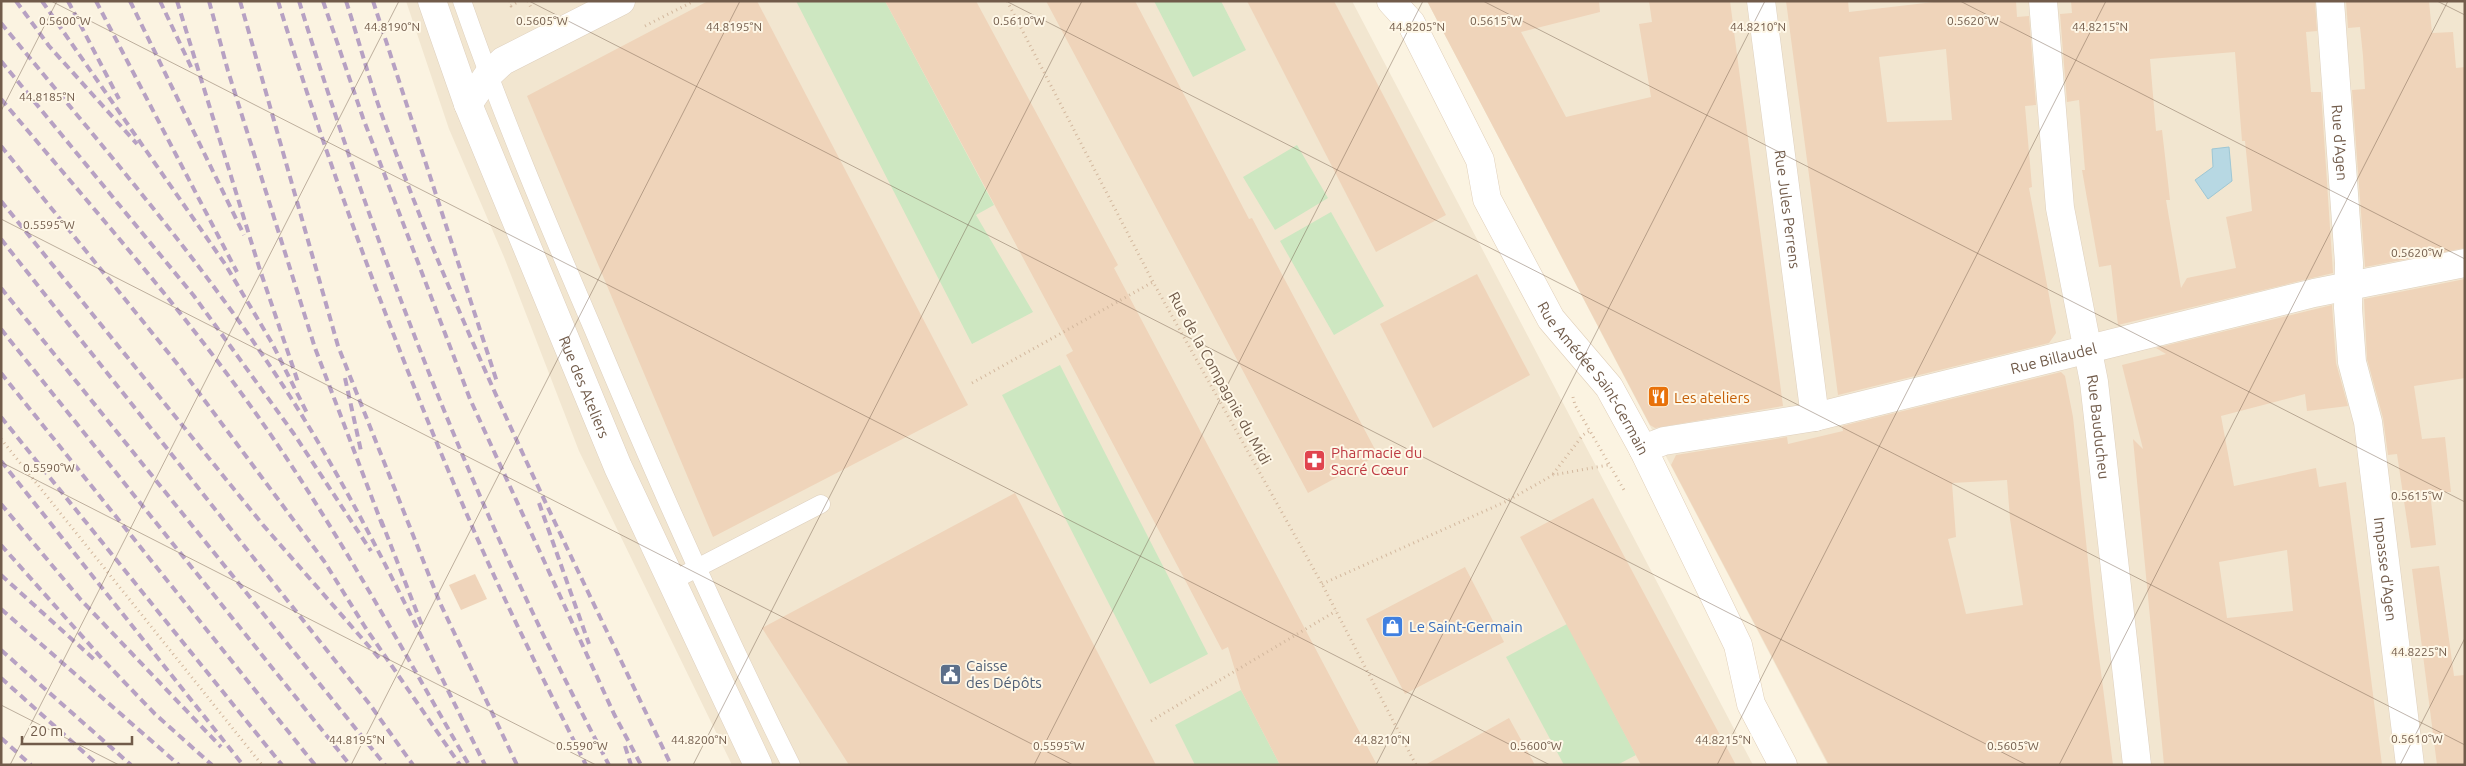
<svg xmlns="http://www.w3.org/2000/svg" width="2466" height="766" viewBox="0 0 2466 766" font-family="Ubuntu,sans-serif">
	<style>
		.residential { fill: #f2e6d0 }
		.green { fill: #cde7c1 }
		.water { fill: #b7d8e3; stroke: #9ec7d4 }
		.building { fill: #efd4ba; fill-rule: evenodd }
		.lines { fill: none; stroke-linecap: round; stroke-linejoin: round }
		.lane-casing { stroke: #ded0be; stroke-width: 19 }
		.street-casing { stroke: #ded0be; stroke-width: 29 }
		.secondary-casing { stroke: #e0cfb9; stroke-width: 29 }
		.path { stroke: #d3b89e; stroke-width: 3; stroke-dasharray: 1 4; stroke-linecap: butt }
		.lane { stroke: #fff; stroke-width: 18 }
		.street { stroke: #fff; stroke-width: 28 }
		.secondary { stroke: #fff; stroke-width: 28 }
		.rail { stroke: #b7a1c3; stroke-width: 4; stroke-dasharray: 8 5; stroke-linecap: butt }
		.ticks { fill: none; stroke: #715b4a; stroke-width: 1; stroke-opacity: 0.45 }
		.labels { text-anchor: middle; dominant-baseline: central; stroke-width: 4; stroke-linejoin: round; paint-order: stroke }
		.street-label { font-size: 15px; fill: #715b4a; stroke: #fef7e7 }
		.food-label { font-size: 15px; fill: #c56008; stroke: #fef7e7; text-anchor: start }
		.health-label { font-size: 15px; fill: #be3a42; stroke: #fef7e7; text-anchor: start }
		.shop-label { font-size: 15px; fill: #366cbe; stroke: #fef7e7; text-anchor: start }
		.service-label { font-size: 15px; fill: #4e5e75; stroke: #fef7e7; text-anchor: start }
		.ticks-label { font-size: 12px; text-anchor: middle; fill: #715b4a; stroke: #fef7e7; stroke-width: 4; stroke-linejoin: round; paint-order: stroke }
	</style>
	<rect width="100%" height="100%" fill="#fbf3e1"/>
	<g class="residential">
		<polygon points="406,1 1352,1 1753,765 732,765 579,451 504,257 449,129"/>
		<polygon points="1427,1 2465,1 2465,765 1828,765"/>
	</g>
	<g class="green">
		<polygon points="796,1 885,1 994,205 976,215 1033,312 972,344"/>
		<polygon points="1154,1 1221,1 1246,50 1193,77"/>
		<polygon points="1297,145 1328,198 1275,230 1243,177"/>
		<polygon points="1331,212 1384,306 1334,335 1280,241"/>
		<polygon points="1060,365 1208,654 1150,684 1002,395"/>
		<polygon points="1567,624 1636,755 1617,765 1564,765 1506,657"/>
		<polygon points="1241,690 1280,765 1195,765 1175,725"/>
	</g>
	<polygon class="water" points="2229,147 2232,181 2208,199 2195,180 2213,167 2212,149"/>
	<g class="building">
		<polygon points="708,1 757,1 968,405 713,537 527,96"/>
		<polygon points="885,1 976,1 1118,265 1114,268 1377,765 1280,765 1241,690 1228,647 1222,650 1066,355 1073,351"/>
		<polygon points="1046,1 1135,1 1249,219 1252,218 1378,455 1308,493"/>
		<polygon points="1247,1 1334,1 1446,215 1376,252"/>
		<polygon points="1427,1 1599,1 1600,12 1521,32 1566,117 1651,97 1639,24 1652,22 1649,1 1730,1 1783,406 1655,428 1650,425"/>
		<path d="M1786,1H1848L1849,12L1942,1H2016L2017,17L2029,16L2036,105L2025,106L2032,187L2029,188L2056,333L2049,343L1838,395ZM1946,49L1952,120L1887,122L1879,57Z"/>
		<path d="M2071,1H2315L2317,31L2306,32L2311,92H2321L2333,273L2118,325L2111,265L2099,267L2082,170H2085L2079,100L2067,102L2060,14L2072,13ZM2235,52L2242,141H2245L2252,211L2226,217L2236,268L2187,278L2181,288L2166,200H2170L2162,130L2156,131L2150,59Z"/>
		<polygon points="2346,1 2429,1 2432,33 2453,32 2456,68 2465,67 2465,248 2365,267 2352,90 2365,89 2363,56 2360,27 2348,28"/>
		<polygon points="1477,274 1530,375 1433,428 1380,324"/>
		<polygon points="2465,279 2465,378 2414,386 2422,439 2445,437 2451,492 2430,492 2436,545 2411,548 2397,454 2388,455 2383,418 2367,359 2364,299"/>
		<path d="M2332,305L2336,363L2348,406L2307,411L2305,394L2221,416L2234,486L2316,468L2319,487L2346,482L2382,765H2164L2133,439L2143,449L2122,365L2166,354L2156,348ZM2287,550L2293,611L2227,618L2219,562Z"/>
		<path d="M2061,372L2065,376L2073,417L2094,618L2113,765H1829L1671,465L1676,455L1787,437L1788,444L1843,431L1842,426ZM2007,480L2010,519L2023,605L1966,614L1948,539L1956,537L1952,483Z"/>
		<polygon points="1015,493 1156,765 849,765 762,628"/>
		<polygon points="1593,498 1736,765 1641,765 1520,537"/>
		<polygon points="2439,566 2454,676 2465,675 2465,765 2437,765 2412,569"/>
		<polygon points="1465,567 1504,642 1405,694 1366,619"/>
		<polygon points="475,574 487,599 461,610 449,585"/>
		<polygon points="1509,718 1535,765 1425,765"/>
	</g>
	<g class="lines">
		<defs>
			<g id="lane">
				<path d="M462,1C501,113 547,222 594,331C655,477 720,623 791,765"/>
				<polyline points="672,581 821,504"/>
			</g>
			<g id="street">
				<path id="s1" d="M432,1L468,104L618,467L758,765"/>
				<path id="s2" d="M1761,1L1815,417"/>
				<path id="s3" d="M2043,1L2060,208L2094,382L2137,765"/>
				<path id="s4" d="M2330,1L2349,263L2348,308L2352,362L2368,422L2410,765"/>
				<polyline points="468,104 488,75 503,61 621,1"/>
				<path id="s5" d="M1643,449L1664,441L1815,417L2314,293L2465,263"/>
			</g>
			<g id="secondary">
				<path id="s6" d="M1391,1L1411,23L1480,160L1487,199L1551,319L1609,387L1643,449L1738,645L1751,704L1783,765"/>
			</g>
		</defs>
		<use href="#lane" class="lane-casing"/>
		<use href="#street" class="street-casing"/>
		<use href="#secondary" class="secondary-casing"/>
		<g class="path">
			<polyline points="510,1 511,6 519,1"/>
			<polyline points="528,1 532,10"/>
			<polyline points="1007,1 1153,282 1322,584 1416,765"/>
			<polyline points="645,26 694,1"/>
			<polyline points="972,383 1153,282"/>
			<polyline points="1573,397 1575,405 1624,490"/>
			<polyline points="1,439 262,765"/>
			<polyline points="1553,474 1583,435 1591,430"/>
			<polyline points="1322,584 1507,501 1553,475 1608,465"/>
			<polyline points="1151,721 1336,611"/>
		</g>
		<use href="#lane" class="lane"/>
		<use href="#street" class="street"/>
		<use href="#secondary" class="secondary"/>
		<g class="rail">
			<polyline points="16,1 49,46 137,144"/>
			<polyline points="42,1 225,264 272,343 307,413"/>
			<polyline points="68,1 119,99"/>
			<polyline points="96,1 237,272"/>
			<polyline points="130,1 244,235"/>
			<polyline points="160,1 193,71"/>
			<polyline points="177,1 259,267 298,382"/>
			<polyline points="209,1 228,71 315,348 383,527"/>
			<polyline points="240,1 338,346 440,603 517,765"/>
			<path d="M278,1C331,174 394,344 465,510C502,597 544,681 586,765"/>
			<path d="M299,1C380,264 480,522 609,765"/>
			<polyline points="323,1 363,118 470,399 614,714 641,765"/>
			<path d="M346,1C360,44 371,87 387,129C466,347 571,555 671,765"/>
			<polyline points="373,1 497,382"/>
			<path d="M1,23C101,145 206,265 291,398C365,514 423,642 485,765"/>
			<polyline points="1,61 194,296 294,434 371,551"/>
			<path d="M1,99C85,199 171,296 247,401C330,516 398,642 469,765"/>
			<polyline points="1,146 179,366 324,561 365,627 460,765"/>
			<polyline points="1,201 263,525 380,659"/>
			<polyline points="1,239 371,706 413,765"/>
			<polyline points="1,288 385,765"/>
			<polyline points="1,329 350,765"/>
			<polyline points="1,373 315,765"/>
			<polyline points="345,378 361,451"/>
			<polyline points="1,417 282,765"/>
			<polyline points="1,461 243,765"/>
			<polyline points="539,503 589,644"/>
			<polyline points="1,504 81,600 221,747"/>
			<polyline points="381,520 423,628"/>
			<polyline points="1,545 105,662 155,714 212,765"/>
			<polyline points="1,575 97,662"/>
			<polyline points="1,609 179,765"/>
			<polyline points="1,650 131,765"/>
			<polyline points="1,678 98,765"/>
			<polyline points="1,738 31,765"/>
			<polyline points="625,746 631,765"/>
		</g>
	</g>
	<path class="ticks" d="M51,1L1550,765M529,1L2027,765M1006,1L2465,745M1483,1L2465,502M1960,1L2465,259M2437,1L2465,15M1,111L57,1M1,219L1073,765M1,462L596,765M1,705L119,765M10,765L399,1M351,765L740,1M693,765L1082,1M1034,765L1423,1M1376,765L1765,1M1717,765L2106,1M2059,765L2448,1M2400,765L2465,638"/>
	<defs>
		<symbol id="restaurant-square" viewBox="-11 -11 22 22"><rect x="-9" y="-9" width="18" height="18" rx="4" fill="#e8710a" stroke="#fef7e7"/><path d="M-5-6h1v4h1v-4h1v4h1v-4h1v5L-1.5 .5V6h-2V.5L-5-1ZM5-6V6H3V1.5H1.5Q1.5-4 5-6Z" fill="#fff"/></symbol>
		<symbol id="pharmacy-square" viewBox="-11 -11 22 22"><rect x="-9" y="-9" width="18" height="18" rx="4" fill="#e0444e" stroke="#fef7e7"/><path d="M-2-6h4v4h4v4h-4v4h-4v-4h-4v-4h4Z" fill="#fff"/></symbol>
		<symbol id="shop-square" viewBox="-11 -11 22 22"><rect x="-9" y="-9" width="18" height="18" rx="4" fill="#3f7fe0" stroke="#fef7e7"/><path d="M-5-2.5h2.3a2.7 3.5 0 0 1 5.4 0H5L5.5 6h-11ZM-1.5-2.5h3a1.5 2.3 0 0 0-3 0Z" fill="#fff"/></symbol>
		<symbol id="civic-square" viewBox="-11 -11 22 22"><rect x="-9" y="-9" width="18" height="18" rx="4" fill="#5c6f8a" stroke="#fef7e7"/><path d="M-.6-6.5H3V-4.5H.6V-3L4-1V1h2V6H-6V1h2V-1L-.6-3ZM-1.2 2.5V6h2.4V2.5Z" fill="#fff"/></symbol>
	</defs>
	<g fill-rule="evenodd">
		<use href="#restaurant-square" x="1646" y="384" width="25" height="25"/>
		<use href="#pharmacy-square" x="1302" y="448" width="25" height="25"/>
		<use href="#shop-square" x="1380" y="614" width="25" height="25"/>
		<use href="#civic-square" x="938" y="662" width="25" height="25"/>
	</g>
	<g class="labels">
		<g class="street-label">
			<text stroke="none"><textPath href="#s4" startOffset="142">Rue d'Agen</textPath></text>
			<text stroke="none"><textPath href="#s2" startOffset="210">Rue Jules Perrens</textPath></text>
			<text stroke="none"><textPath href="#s5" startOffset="421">Rue Billaudel</textPath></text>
			<text transform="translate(1220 378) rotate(61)">Rue de la Compagnie du Midi</text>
			<text stroke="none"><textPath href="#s6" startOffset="432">Rue Amédée Saint-Germain</textPath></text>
			<text stroke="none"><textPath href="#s1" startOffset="415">Rue des Ateliers</textPath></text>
			<text stroke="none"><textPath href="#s3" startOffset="430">Rue Bauducheu</textPath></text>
			<text stroke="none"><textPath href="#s4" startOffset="572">Impasse d'Agen</textPath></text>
		</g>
		<g class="food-label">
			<text x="1674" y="397">Les ateliers</text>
		</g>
		<g class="health-label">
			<text x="1331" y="452">Pharmacie du<tspan x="1331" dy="17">Sacré Cœur</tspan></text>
		</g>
		<g class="shop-label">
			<text x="1409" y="626">Le Saint-Germain</text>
		</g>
		<g class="service-label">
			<text x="966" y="665">Caisse<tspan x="966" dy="17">des Dépôts</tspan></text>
		</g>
	</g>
	<g class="ticks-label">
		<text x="65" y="25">0.5600°W</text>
		<text x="542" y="25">0.5605°W</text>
		<text x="1019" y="25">0.5610°W</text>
		<text x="1496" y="25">0.5615°W</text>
		<text x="1973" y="25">0.5620°W</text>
		<text x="392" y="31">44.8190°N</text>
		<text x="734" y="31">44.8195°N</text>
		<text x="1417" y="31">44.8205°N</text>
		<text x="1758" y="31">44.8210°N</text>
		<text x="2100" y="31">44.8215°N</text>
		<text x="47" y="101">44.8185°N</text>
		<text x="49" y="229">0.5595°W</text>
		<text x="2417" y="257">0.5620°W</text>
		<text x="49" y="472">0.5590°W</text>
		<text x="2417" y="500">0.5615°W</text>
		<text x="2419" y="656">44.8225°N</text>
		<text x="2417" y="743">0.5610°W</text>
		<text x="357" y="744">44.8195°N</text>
		<text x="699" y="744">44.8200°N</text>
		<text x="1382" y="744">44.8210°N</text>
		<text x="1723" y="744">44.8215°N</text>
		<text x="582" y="750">0.5590°W</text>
		<text x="1059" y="750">0.5595°W</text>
		<text x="1536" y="750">0.5600°W</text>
		<text x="2013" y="750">0.5605°W</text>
	</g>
	<rect width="2466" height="766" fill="none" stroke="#715b4a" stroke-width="5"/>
	<path d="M22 736v8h110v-8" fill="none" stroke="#715b4a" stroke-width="2.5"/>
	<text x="30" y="736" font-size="15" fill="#715b4a" stroke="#fef7e7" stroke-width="4" paint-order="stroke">20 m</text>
</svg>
